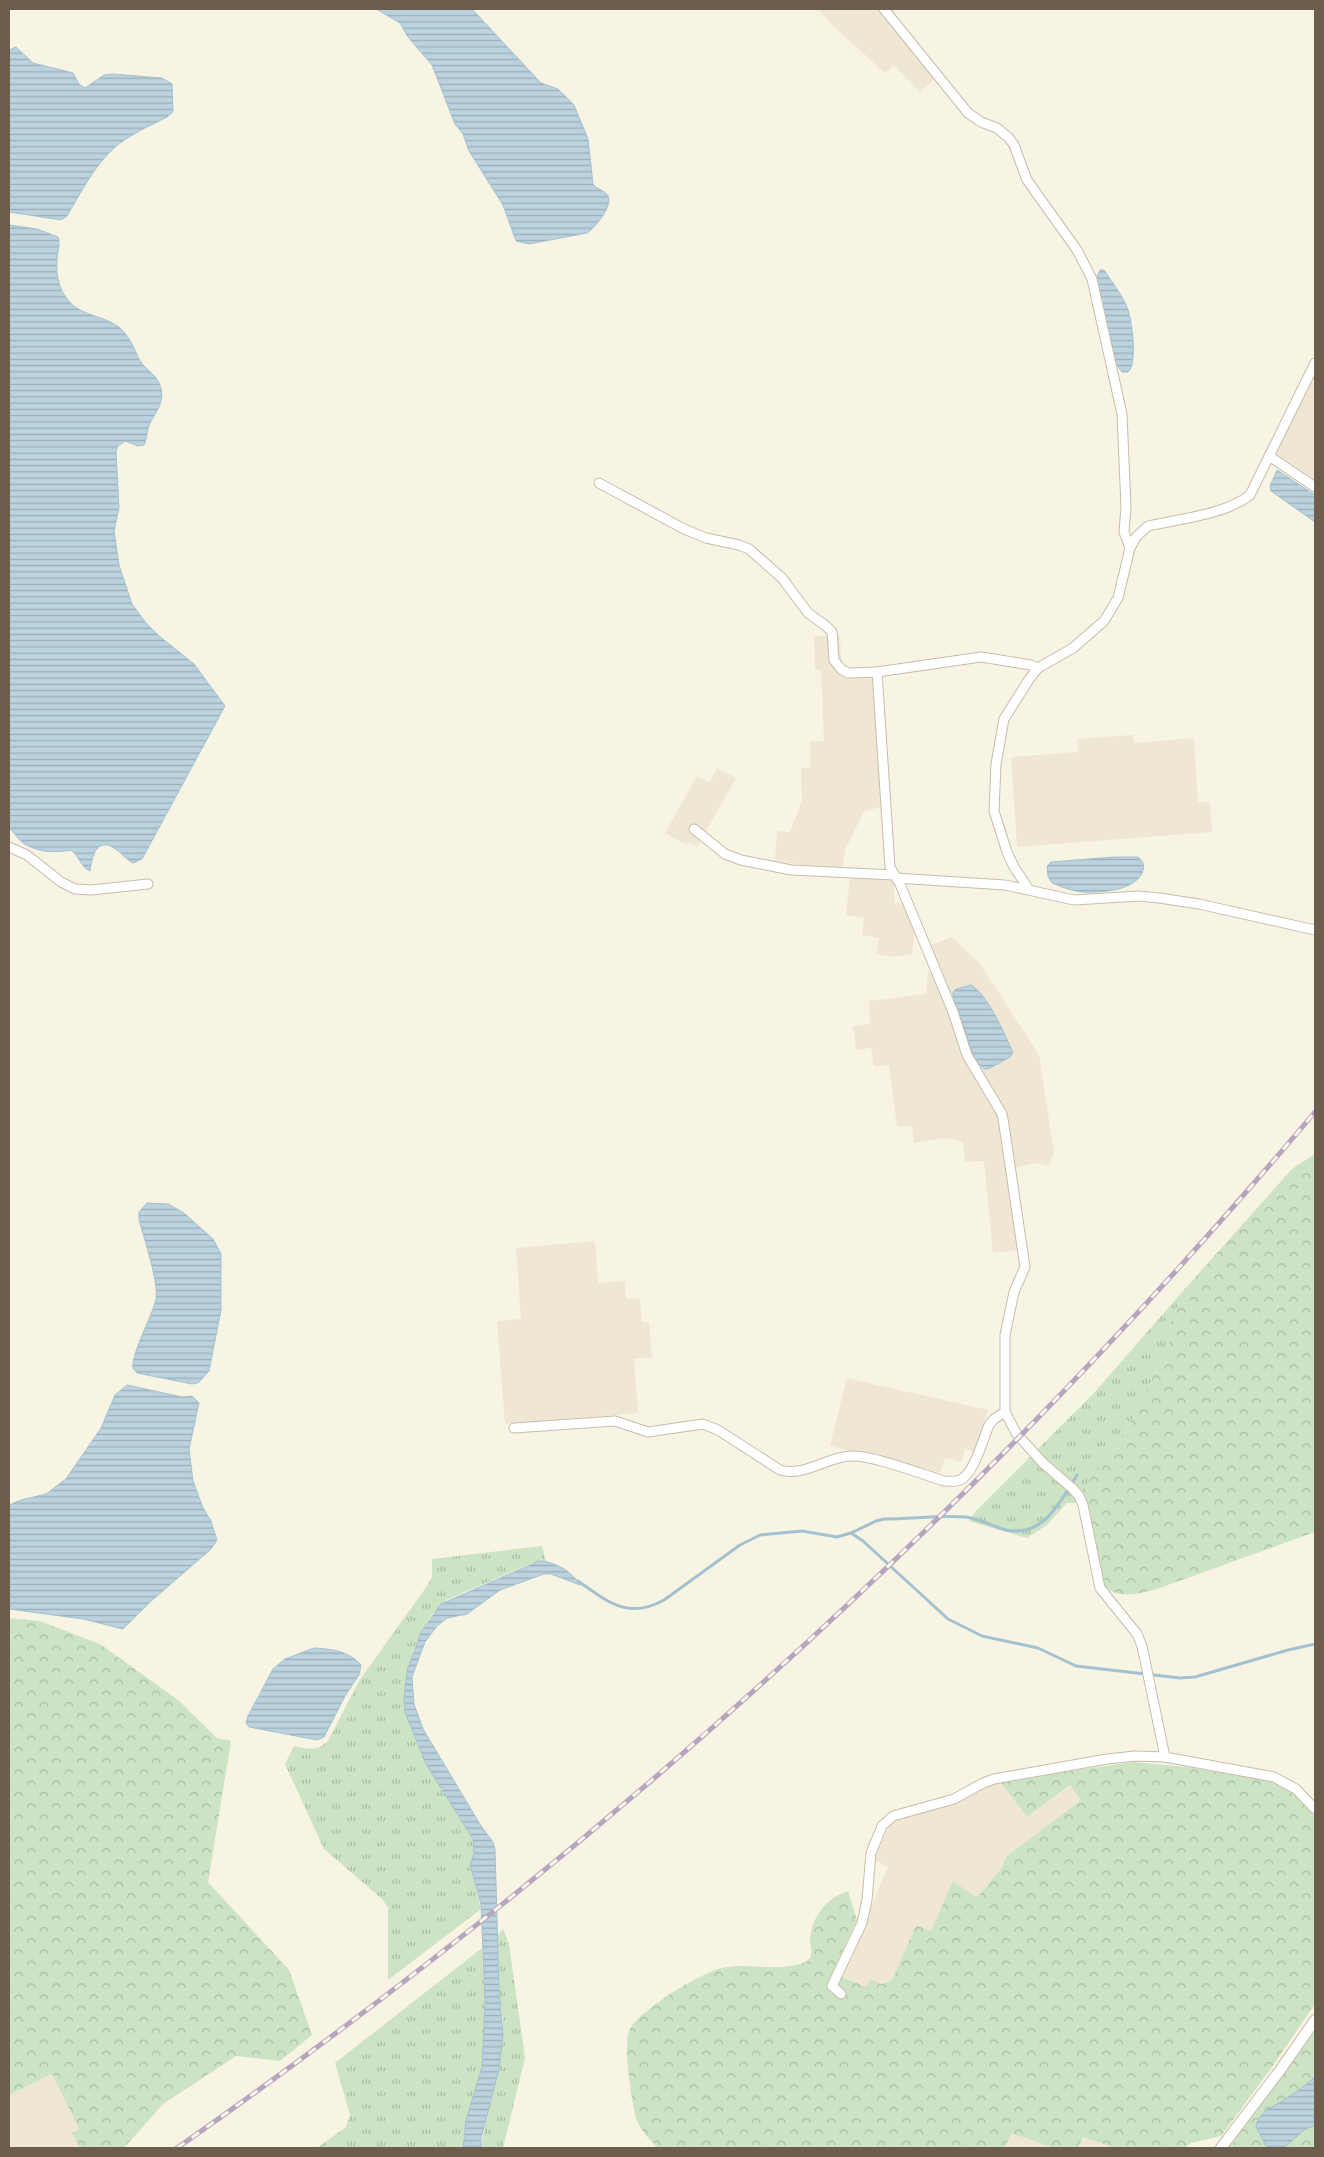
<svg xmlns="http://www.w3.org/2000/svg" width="1324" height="2157" viewBox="0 0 1324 2157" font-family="Signika,sans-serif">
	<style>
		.residential { fill: #efe6d3 }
		.grass { fill: url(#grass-tufts) }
		.forest { fill: url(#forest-crowns) }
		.water { fill: url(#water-rules); stroke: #a3c1cf }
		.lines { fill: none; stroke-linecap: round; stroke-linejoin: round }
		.stream { stroke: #a3c1cf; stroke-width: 3 }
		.minor-casing { stroke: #c7bcac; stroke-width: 11 }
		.tertiary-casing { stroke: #c7bcac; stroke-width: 12 }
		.minor { stroke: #fff; stroke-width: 9 }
		.tertiary { stroke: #fff; stroke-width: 10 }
		.rail-casing { stroke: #b7a4bf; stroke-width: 5 }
		.rail { stroke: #fcf7e9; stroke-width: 3; stroke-dasharray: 9; stroke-linecap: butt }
	</style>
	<defs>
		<pattern id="grass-tufts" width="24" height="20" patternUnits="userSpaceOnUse" patternTransform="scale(1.25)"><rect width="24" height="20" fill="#cce3c4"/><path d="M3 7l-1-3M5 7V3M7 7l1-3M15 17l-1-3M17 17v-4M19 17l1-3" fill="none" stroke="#aabba1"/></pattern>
		<pattern id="forest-crowns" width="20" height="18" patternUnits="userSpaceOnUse" patternTransform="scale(1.25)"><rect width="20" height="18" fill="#cce3c4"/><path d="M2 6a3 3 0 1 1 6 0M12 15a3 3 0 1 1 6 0" fill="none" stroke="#aabba1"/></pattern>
		<pattern id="water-rules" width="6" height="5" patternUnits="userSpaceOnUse" patternTransform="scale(1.25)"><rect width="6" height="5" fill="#bbd3df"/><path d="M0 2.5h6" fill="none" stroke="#9caeb7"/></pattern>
	</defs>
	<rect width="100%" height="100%" fill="#f8f4e3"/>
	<g class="residential">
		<polygon points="818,9 889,9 942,72 920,92 894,65 885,73 831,24"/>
		<polygon points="1315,376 1315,480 1274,454"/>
		<polygon points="840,635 842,675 873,674 882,807 864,811 845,850 842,870 775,861 777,831 790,832 802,801 801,768 811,767 810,741 824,741 821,670 815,670 814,636"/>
		<polygon points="1133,735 1134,743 1194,738 1198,802 1210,802 1212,832 1017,847 1011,757 1078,752 1077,739"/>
		<polygon points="717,768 736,778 697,847 688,842 687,845 665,833 697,776 709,783"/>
		<polygon points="850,879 894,879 894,903 903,903 915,931 912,954 895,957 876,954 879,938 862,935 864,918 846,915"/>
		<polygon points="952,937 981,965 1039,1055 1054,1153 1049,1166 1034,1163 1007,1170 1015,1217 1017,1250 993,1253 984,1161 965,1162 963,1142 946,1138 914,1143 912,1126 897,1127 889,1065 874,1066 871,1048 856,1050 853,1026 870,1024 869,1001 926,994 928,972 937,968 929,946"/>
		<polygon points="595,1241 598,1283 625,1281 626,1299 640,1298 642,1322 649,1322 652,1357 634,1359 638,1413 505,1424 497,1321 521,1319 516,1248"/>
		<polygon points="847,1378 988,1410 975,1452 965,1449 961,1462 945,1458 940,1473 830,1446"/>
		<polygon points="1000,1781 1027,1817 1071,1785 1081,1800 1007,1856 1000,1870 977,1899 953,1881 931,1931 916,1925 892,1980 866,1987 842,1977 888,1867 874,1860 892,1819"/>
		<polygon points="52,2074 79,2129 72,2133 80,2148 9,2148 9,2095"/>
		<polygon points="1011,2133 1055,2148 1005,2148"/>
		<polygon points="1082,2137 1116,2148 1078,2148"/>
	</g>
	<g class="grass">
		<polygon points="1183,1291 1171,1323 1169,1344 1130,1423 1114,1448 1085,1502 1067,1503 1047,1525 1027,1538 969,1521 976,1511 1093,1394"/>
		<path d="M542,1546L546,1561L532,1563L446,1600L432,1614L421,1632L413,1651L405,1712L426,1764L473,1839L474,1853L470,1865L481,1909L388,1980V1907L382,1899L324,1849L285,1764L294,1746C308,1749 317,1752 328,1741L359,1681L427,1586L432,1577V1559Z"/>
		<polygon points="503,1929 509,1944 525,2058 503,2148 481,2148 503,2021 499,1988 498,1935"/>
		<path d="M482,1948C483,1987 488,2028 482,2067C477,2095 463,2119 463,2148H317L346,2127L350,2115L335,2063Z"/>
	</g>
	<g class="forest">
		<path d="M1315,1154V1532L1154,1590C1137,1594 1120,1599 1105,1587L1082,1490L1114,1448L1130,1423L1169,1344L1171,1323L1183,1291L1292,1169Z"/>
		<polygon points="9,1618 40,1621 100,1644 178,1700 217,1738 231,1741 208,1882 289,1970 312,2035 280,2061 236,2056 163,2104 124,2148 80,2148 72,2133 79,2129 52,2074 9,2095"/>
		<path d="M1133,1762L1187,1767L1274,1782L1296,1794L1315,1817V2004L1272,2067L1221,2136L1191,2143L1184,2148H1116L1083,2137L1078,2148H1055L1011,2133L1005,2148H658C650,2140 642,2132 637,2121C632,2107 623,2044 629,2031C638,2011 700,1973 722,1968C749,1962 778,1973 805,1962C807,1961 809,1960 810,1958C813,1952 810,1944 810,1939C812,1916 827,1898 848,1891L857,1920L832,1973L866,1987L870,1979L881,1984L892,1980L916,1925L931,1931L953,1881L977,1898L1000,1870L1007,1856L1081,1800L1070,1785L1027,1817L1000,1781Z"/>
		<polygon points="1315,2031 1315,2148 1229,2148"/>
	</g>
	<g class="water">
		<path d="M376,9H472L541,83L558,89L574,105L588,139L593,184C597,190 605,190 608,196C613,206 595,228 587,233L529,244L516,241L503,205L469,151L463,134L455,124L432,65L408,37L400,23Z"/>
		<path d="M16,47L33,63L73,73L79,84L85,88L104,75L112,74L162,78L172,84L173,112L167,117C154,124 139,130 126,139C99,156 83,189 67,216L61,220L9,212V50Z"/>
		<path d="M9,225L37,229L58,237C61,245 57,252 57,260C56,272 58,286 65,296C77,315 97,314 114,324C126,330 133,345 138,357C142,367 153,372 158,381C167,398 158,409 150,423C147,429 147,438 144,445L138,446L125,441L118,446L116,451L119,508L114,531L119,565L132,604L146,623L158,635L194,664L225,706L142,859L133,863C127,860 122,854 117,850C97,835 92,856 90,871C81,867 79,856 71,850C54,853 39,853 23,843C18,839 14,832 9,828Z"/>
		<path d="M1100,270H1104C1112,282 1122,295 1127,307C1132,319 1138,364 1128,372H1122L1116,364L1096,279Z"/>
		<polygon points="1277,470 1315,495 1315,522 1271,491 1270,486"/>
		<path d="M1114,857H1138C1144,862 1145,866 1142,873C1134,891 1099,893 1082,892C1072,891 1062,887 1052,883L1048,876L1047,866L1051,862Z"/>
		<path d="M971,985C989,996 1004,1034 1013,1052L1010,1057L988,1069H984L975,1060L953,997V992L956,989Z"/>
		<path d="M147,1203L168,1204L184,1213L213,1239L221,1254V1310L209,1371L198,1383L192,1384L137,1373L133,1368C131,1354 152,1317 156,1299C159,1284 144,1237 139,1220V1212Z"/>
		<polygon points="127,1385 182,1397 192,1396 199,1403 189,1449 193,1481 203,1508 211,1521 217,1540 211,1549 149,1603 123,1629 83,1619 9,1609 9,1505 21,1500 46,1494 66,1479 101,1428 115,1395"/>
		<path d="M539,1561C554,1561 573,1572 580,1585L551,1574H544L500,1590L467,1614L447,1618L437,1626L425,1642L412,1677L414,1704L423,1729L481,1826L493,1842L495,1849L499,1988L503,2035L499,2069L481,2138V2148H463L466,2120L482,2067L485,2003L481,1904L470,1865L474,1853L473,1839L426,1764L405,1712L404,1698L407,1671L421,1632L441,1604Z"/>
		<path d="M314,1648C332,1649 349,1651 361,1665L359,1675L345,1696L324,1737L317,1740L249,1727L246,1723L248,1716L273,1669L285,1659Z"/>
		<path d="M1315,2077V2125L1304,2130L1284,2148H1267L1256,2127C1258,2110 1278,2105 1290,2096C1299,2090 1307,2084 1315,2077Z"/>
	</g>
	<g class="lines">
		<g class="stream">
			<polyline points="851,1533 863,1541 948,1619 982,1636 1038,1648 1076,1666 1180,1678 1195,1677 1288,1650 1315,1644"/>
			<path d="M578,1581C608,1602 628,1620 664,1600L740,1545L760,1535L802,1531L837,1537L851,1533L876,1521L884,1519C910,1519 940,1515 966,1517C980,1519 992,1526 1006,1530C1043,1538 1061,1501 1077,1475"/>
		</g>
		<defs>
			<g id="minor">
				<polyline points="884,9 968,113 981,122 997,128 1009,138 1014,145 1027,180 1077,250 1092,279 1122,414 1126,507 1124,532 1130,548"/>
				<polyline points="1269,456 1315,487"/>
				<polyline points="599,483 684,529 706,538 739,545 749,549 782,578 808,613 826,626 832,632 834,660 841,669 848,673 877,672 890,867 900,884 953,1012 967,1055 1002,1114 1004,1125 1025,1267 1014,1292 1005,1335 1005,1412 1016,1433 1043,1463 1073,1489 1079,1496 1083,1505 1100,1588 1137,1634 1142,1646 1165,1757"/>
				<polyline points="877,672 981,657 1031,665 1038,668"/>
				<polyline points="694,829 725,854 741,860 791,870 894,875"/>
				<polyline points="9,847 27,855 61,882 75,889 91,890 148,884"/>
				<polyline points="896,878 1005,885 1074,900 1139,896 1159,898 1199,904 1315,930"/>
				<path d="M1028,888L1014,867L1007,852L994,811L996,764L1004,719L1030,678L1038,668L1073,648L1104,621L1118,598L1130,548L1136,537L1148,526C1178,519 1225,515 1250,495L1315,363"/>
				<path d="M514,1428L615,1421L648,1432L703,1424L718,1430L780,1470C805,1477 826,1457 851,1456C873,1455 921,1474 944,1481C949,1481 955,1482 960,1480C974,1474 983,1439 989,1425L994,1419L1005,1412"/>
				<polyline points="841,1994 832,1986 862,1923 867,1900 871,1853 882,1826 893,1816 954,1799 983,1783 994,1779 1107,1759 1135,1756 1165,1757 1274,1777 1296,1789 1315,1809"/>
			</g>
			<polyline id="tertiary" points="1221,2148 1281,2069 1315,2020"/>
		</defs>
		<use href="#minor" class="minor-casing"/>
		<use href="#tertiary" class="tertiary-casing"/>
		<use href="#minor" class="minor"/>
		<use href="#tertiary" class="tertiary"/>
		<defs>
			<path id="rail" d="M177,2148C599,1853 983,1506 1315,1112"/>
		</defs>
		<use href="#rail" class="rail-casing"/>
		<use href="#rail" class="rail"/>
	</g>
	<rect width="1324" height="2157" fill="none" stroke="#6d5d4d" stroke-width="20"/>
</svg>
